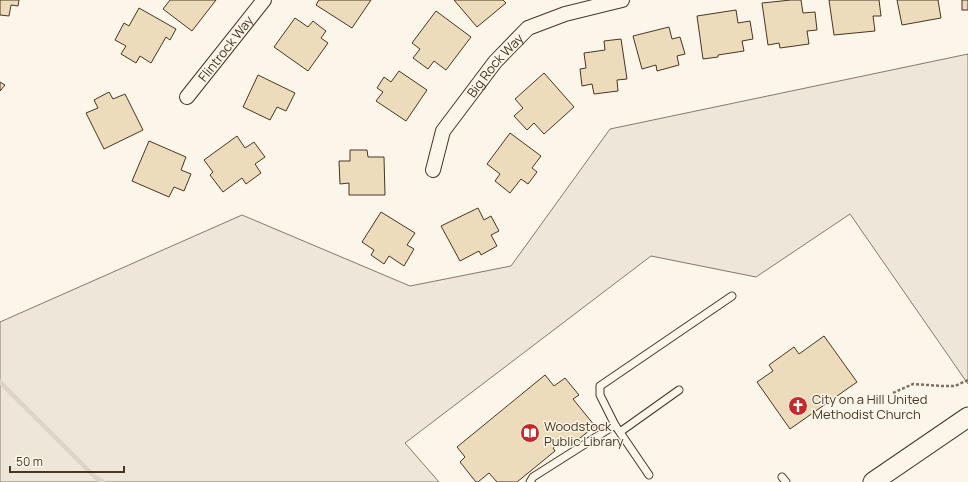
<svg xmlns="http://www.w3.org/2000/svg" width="968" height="482" viewBox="0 0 968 482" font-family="Manrope,sans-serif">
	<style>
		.green { fill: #ede6d9; stroke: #887966 }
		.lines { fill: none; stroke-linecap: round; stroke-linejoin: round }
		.stream { stroke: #dcd4c6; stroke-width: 4.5 }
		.building { fill: #ecdcbc; stroke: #4a3520 }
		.lane-casing { stroke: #4a3520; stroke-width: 9 }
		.street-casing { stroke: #4a3520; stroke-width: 16 }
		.secondary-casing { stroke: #4a3520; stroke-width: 21 }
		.path { stroke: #7f6f5c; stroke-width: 2.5; stroke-dasharray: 3 2; stroke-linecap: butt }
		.lane { stroke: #fbf6e9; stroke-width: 7 }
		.street { stroke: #fbf6e9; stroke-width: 14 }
		.secondary { stroke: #fbf6e9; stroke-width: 19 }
		.labels { text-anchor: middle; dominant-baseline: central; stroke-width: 3; stroke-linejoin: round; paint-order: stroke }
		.street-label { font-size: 13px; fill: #4a3520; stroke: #fbf6e9 }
		.poi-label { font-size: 13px; fill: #4a3520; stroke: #fbf6e9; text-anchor: start }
	</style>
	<rect width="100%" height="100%" fill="#fbf6e9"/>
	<polygon class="green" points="968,54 968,384 850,214 756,277 651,256 405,443 439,482 0,482 0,322 242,215 410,286 511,266 610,129"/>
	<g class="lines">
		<polyline class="stream" points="0,382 95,477 103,482"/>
	</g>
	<g class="building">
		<polygon points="0,0 19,0 18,6 11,5 9,16 0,15"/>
		<polygon points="170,0 216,0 192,31 163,9"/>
		<polygon points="319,0 371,0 352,28 316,5"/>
		<polygon points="454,0 503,0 506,3 477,27"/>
		<polygon points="791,0 801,0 803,13 815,12 817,30 807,31 809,44 780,48 779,43 768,45 762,3"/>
		<polygon points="829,0 879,0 881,16 873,16 875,31 834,35"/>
		<polygon points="897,0 938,0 941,18 902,25"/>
		<rect x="962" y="0" width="6" height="10"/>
		<polygon points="139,8 176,29 170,40 166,37 151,63 140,56 136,63 121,54 126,46 115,40 124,23 129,26"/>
		<polygon points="736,10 738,23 750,21 753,39 742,41 744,51 718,55 718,57 703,59 697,16"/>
		<polygon points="436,11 471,37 446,70 434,61 428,69 413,58 420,49 412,43"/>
		<polygon points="295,18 308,27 313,21 326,31 321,38 328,43 308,71 274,47"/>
		<polygon points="669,27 672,39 680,37 685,54 677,56 679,65 657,71 656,65 642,69 633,36"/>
		<polygon points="621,39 627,79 617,80 618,91 594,94 592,84 582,86 580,69 586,68 584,53 605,50 604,41"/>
		<polygon points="399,71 427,90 406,121 376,101 383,92 377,88 384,77 391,82"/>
		<polygon points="544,73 574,107 544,134 534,123 527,130 514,116 523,108 515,99"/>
		<polygon points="258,75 295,93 286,111 277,107 270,120 243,107"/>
		<polygon points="0,82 5,85 0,91"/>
		<polygon points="109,92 113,99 125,94 143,130 104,149 86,113 98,108 94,100"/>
		<polygon points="510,133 541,156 532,168 537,172 528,184 521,179 510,193 495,181 500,174 487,164"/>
		<polygon points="237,136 245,148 254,142 265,157 255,164 261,173 246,184 242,178 223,192 210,175 213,172 204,160"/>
		<polygon points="149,141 186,157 181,170 191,174 184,191 174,187 169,197 132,181"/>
		<polygon points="350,150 367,150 368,157 384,157 385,195 349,195 349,183 340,184 339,161 350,161"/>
		<polygon points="478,208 484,220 491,216 499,231 491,235 497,246 481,255 479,251 460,261 441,226"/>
		<polygon points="381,212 415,233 407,245 414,249 404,266 389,256 384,264 371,255 374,250 362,242"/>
		<polygon points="824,336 857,382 790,429 757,382 773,371 769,365 794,347 799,354"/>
		<polygon points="545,375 554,386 565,378 579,395 573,399 595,426 570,446 564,439 553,448 555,451 517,482 497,482 489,473 478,482 476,482 460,462 465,457 457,447"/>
	</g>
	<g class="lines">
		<defs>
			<g id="lane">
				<polyline points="620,432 679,390"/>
				<polyline points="649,475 615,425 600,395 600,386 732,296"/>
				<polyline points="782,477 786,482"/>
				<polyline points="530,482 533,477 615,425"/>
			</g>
			<g id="street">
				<path id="s1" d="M187,97L264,0"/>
				<path id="s2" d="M433,170L443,131L495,62L528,28L565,14L622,0"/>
			</g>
			<polyline id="secondary" points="873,482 968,417"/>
		</defs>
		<use href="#lane" class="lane-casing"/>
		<use href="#street" class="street-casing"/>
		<use href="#secondary" class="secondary-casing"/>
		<polyline class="path" points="893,393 913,384 942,386 955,386 968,380"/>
		<use href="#lane" class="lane"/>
		<use href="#street" class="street"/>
		<use href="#secondary" class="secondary"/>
	</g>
	<defs>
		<symbol id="church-disc" viewBox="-11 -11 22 22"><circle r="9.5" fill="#c62828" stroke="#fbf6e9"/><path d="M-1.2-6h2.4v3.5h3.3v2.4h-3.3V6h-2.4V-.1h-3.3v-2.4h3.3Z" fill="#fff"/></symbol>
		<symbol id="library-disc" viewBox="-11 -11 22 22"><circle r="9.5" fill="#c62828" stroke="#fbf6e9"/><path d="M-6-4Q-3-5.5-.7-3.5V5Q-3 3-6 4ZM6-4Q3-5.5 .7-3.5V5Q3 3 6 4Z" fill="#fff"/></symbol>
	</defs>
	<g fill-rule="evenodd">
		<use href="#church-disc" x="787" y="395" width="22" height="22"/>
		<use href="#library-disc" x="519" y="422" width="22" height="22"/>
	</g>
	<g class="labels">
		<g class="street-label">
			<text stroke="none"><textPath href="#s1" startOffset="62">Flintrock Way</textPath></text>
			<text stroke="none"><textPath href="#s2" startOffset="124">Big Rock Way</textPath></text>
		</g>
		<g class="poi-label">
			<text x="812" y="399">City on a Hill United<tspan x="812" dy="15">Methodist Church</tspan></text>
			<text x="544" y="426">Woodstock<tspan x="544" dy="15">Public Library</tspan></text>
		</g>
	</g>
	<path d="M10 466v6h114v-6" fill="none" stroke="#4a3520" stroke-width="2"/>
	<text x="16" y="466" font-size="12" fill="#4a3520" stroke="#fbf6e9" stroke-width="3" paint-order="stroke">50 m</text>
</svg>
